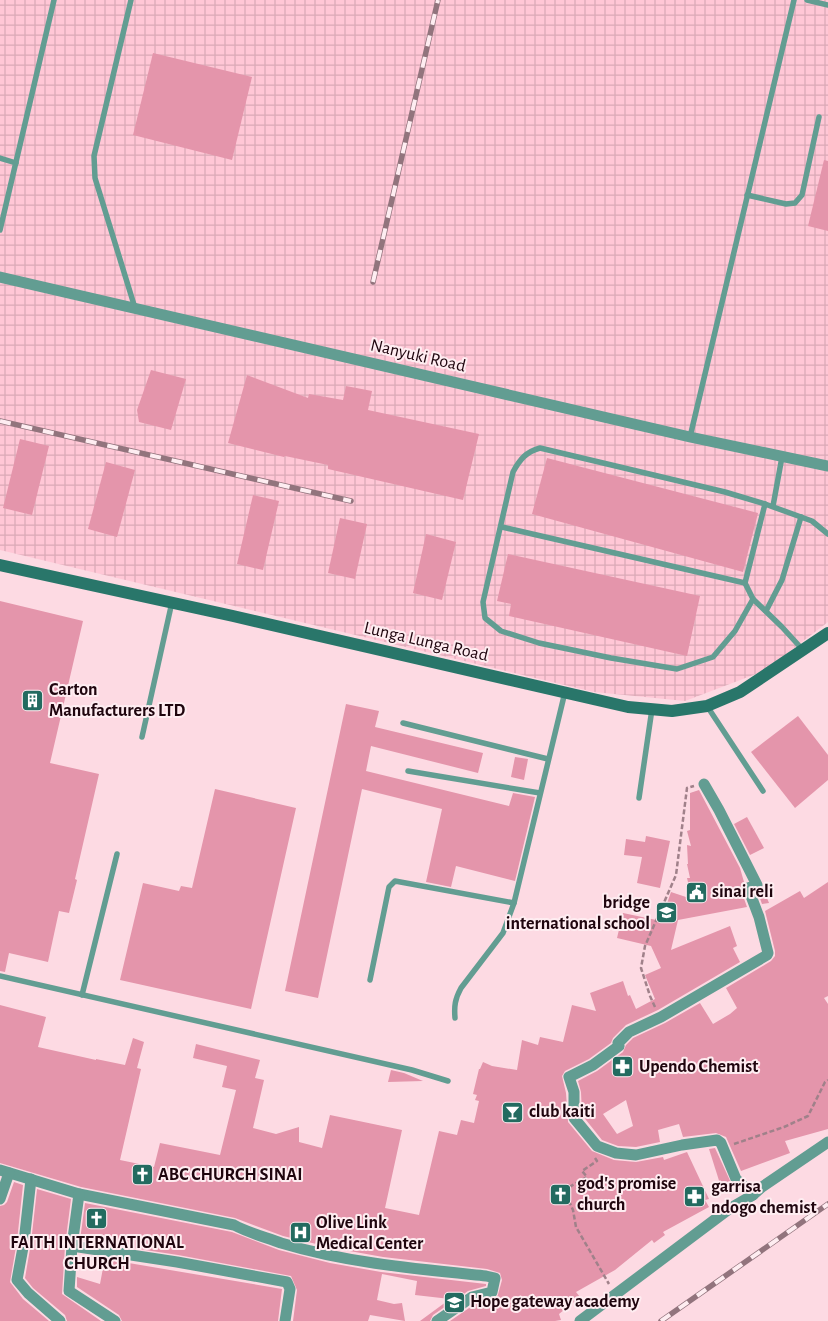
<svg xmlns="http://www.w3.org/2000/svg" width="828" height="1321" viewBox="0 0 828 1321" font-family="'Alegreya Sans',sans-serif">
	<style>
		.industrial { fill: url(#industrial-grid) }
		.building { fill: #e495ab; fill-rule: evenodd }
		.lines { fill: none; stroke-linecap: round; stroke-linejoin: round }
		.path { stroke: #a0818a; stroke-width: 2.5; stroke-dasharray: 5 2.5; stroke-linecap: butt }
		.lane { stroke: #629d92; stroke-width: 5.5 }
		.street { stroke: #629d92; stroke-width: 11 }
		.secondary { stroke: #29766a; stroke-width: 12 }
		.rail-casing { stroke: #92747d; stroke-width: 5.5 }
		.rail { stroke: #feedf1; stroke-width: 4; stroke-dasharray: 11; stroke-linecap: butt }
		.labels { text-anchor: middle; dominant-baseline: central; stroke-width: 4; stroke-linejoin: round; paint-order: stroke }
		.street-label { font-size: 18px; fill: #1f050e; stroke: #feedf1 }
		.poi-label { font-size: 18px; font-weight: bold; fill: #1f050e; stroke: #feedf1; text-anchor: start }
	</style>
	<defs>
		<pattern id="industrial-grid" width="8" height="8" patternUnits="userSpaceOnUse" patternTransform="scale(1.25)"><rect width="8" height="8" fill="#ffc7d6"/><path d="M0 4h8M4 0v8" fill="none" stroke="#daa9b6"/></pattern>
	</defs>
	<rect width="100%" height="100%" fill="#fddae3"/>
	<polygon class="industrial" points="0,0 828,0 828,622 764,671 685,701 594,692 0,550"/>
	<g class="building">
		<polygon points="153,53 252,77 232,160 133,135"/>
		<polygon points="824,160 828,161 828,231 808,226"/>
		<polygon points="151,370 186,379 171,430 139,422 137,410"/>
		<polygon points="247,375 308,398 309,394 343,400 346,386 372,391 368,410 479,434 463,500 328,469 328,465 285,456 284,457 228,443"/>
		<polygon points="20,439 49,446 32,515 3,508"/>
		<polygon points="547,458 758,513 743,572 532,514"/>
		<polygon points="106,462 135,470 117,537 88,529"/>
		<polygon points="253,495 279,501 263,570 237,564"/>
		<polygon points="340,518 367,524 355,579 328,573"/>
		<polygon points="426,534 456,542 442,600 413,593"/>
		<polygon points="508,554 700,596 687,656 509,616 511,604 497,601"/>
		<polygon points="0,601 83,621 50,763 99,774 75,879 77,880 69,913 59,911 48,962 9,953 5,972 0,971"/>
		<polygon points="346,704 379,711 375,727 483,753 478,773 371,746 366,771 509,806 513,793 535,797 515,881 456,866 451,887 426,882 442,809 362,789 318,998 285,991"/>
		<polygon points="798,716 828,755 828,780 795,808 751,752"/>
		<polygon points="515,757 528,759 524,780 511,777"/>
		<polygon points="215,789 296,808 251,1009 120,980 143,883 179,891 181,886 192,888"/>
		<polygon points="699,790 740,868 744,882 741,886 741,890 747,907 678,920 671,950 730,926 737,946 733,948 740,962 658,1010 626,1025 613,1038 611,1043 589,1059 565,1071 562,1076 566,1093 568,1122 592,1151 614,1160 636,1162 663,1157 664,1160 687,1152 709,1199 705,1200 709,1207 663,1232 665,1235 654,1243 652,1240 615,1270 576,1292 580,1297 559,1314 561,1320 555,1321 450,1321 475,1304 497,1298 502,1280 500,1273 487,1269 383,1257 333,1248 283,1236 235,1218 81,1187 0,1163 0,1005 46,1017 38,1047 96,1060 96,1059 125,1065 133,1038 144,1042 137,1068 141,1069 120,1160 154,1167 160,1143 220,1155 236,1090 222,1087 227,1066 193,1058 196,1044 260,1060 255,1078 264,1080 253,1128 276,1134 299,1127 299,1142 322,1148 330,1115 402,1130 385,1208 419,1215 439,1131 457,1135 461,1120 474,1123 479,1101 475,1100 477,1095 473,1094 479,1069 480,1069 483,1062 492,1066 517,1070 522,1040 538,1045 540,1037 563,1042 572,1005 596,1011 590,993 623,981 628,996 630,995 636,1009 655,999 645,975 661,968 651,946 617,938 623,913 661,921 671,892 692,899 687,878 690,878 687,864 688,864 687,845 691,846 687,831 690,830 690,793"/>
		<polygon points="747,817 764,848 750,855 734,824"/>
		<polygon points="646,836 670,841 660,888 637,883 642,857 624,855 626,839 645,842"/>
		<path d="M828,882V996L824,998L828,1004V1129L785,1141L790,1153L741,1171L726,1137L716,1133L683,1137L679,1124L658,1130L660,1142L636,1147L618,1146L602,1140L582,1115L581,1092L578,1081L597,1071L623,1052L626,1045L633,1038L665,1023L700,1003L713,1024L730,1014L737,1008L726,988L771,961L775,956V951L765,911L800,891L804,898ZM626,1100L633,1126L617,1134L603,1114Z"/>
		<polygon points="763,888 769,903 762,904 758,893"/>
		<polygon points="391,1070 404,1073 423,1081 388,1082"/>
		<polygon points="715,1148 732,1185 722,1190 709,1149"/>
		<polygon points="14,1182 23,1185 17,1241 10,1282 23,1299 49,1321 0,1321 0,1206 4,1205 7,1202"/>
		<polygon points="37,1189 71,1199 65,1246 62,1294 101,1321 67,1321 65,1315 33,1288 25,1278 31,1243"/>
		<polygon points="85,1203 232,1232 279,1250 330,1263 381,1272 486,1284 486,1286 468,1291 433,1315 430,1321 420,1321 450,1299 415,1295 417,1281 382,1274 377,1300 394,1304 402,1303 405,1321 370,1315 368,1321 293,1321 297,1290 291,1276 178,1255 80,1240"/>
		<polygon points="111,1260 282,1289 278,1321 122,1321 119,1315 77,1287 77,1277 100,1284 103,1268 109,1270"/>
	</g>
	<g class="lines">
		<g class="path">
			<polyline points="655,1007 650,996 641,968 645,946 676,875 687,788 694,786"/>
			<polyline points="734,1144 784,1127 808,1116 825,1082 828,1080"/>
			<polyline points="595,1158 597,1161 582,1171 587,1177 564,1190 573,1210 576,1227 609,1284"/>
		</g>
		<g class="lane">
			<polyline points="131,0 94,156 95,178 135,308"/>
			<polyline points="807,0 828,5"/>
			<polyline points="0,158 16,163"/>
			<polyline points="747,195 786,204 795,203 802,195 819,117"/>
			<polyline points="0,230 54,0"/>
			<polyline points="690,437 794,0"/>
			<polyline points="773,506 782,457"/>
			<polyline points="502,527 745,583"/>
			<polyline points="753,599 745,583 765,504"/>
			<polyline points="766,611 782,580 801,517"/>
			<path d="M803,650L782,627L753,599L735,631L713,657L677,669L611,658L539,643L501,631L485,618L483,602L513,472C520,459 526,452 540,448L725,492L765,504L812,521L828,534"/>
			<polyline points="707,706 763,791"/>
			<polyline points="403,723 548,759"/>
			<polyline points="142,737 172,602"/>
			<polyline points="408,771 540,793"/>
			<polyline points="639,798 652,709"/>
			<polyline points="0,976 412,1070 448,1081"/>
			<polyline points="370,980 389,887 395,881 514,903"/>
			<polyline points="82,995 117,854"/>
			<path d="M455,1018C454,1006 455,999 461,988L503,933L514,903L565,692"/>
		</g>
		<g class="street">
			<polyline points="0,277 690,437 828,466"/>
			<polyline points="704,784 719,810 757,885 748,888 759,917 768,953 767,955 661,1017 629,1032 618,1043 619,1046 593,1065 569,1077 574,1092 574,1118 597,1146 616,1153 636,1155 682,1145 717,1140 721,1143 736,1179 753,1195"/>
			<path d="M0,1170L79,1194L234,1225C249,1233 265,1237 281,1243C347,1263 417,1269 486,1276L495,1278L492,1292L472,1297L437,1321"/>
			<polyline points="31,1179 24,1242 17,1280 28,1293 60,1321"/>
			<polyline points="79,1194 72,1246 69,1291 115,1321"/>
			<polyline points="0,1199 9,1173"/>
			<polyline points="72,1246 177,1262 287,1282 290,1289 285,1321"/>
			<polyline points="580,1321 729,1209 753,1195 762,1187 828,1142"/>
		</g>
		<polyline class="secondary" points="0,565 233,616 628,707 672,711 707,706 740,692 828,633"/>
		<defs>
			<g id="rail">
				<polyline points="373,282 438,0"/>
				<polyline points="0,421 351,501"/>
				<polyline points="661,1321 828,1204"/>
			</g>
		</defs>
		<use href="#rail" class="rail-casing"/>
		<use href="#rail" class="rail"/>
	</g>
	<defs>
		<symbol id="building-square" viewBox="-11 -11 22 22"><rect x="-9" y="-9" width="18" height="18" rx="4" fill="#236b60" stroke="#feedf1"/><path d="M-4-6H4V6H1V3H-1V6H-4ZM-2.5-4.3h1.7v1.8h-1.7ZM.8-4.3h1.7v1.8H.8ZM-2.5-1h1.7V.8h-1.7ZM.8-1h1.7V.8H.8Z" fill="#fff"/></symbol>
		<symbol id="civic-square" viewBox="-11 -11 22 22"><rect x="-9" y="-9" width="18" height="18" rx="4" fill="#236b60" stroke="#feedf1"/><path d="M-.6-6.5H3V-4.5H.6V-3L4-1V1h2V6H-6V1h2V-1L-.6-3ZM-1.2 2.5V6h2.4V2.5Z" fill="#fff"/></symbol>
		<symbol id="school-square" viewBox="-11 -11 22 22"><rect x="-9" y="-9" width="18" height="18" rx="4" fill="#236b60" stroke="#feedf1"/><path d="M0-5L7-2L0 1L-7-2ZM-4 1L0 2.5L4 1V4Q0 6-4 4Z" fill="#fff"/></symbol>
		<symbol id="pharmacy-square" viewBox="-11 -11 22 22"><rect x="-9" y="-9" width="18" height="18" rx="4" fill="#236b60" stroke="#feedf1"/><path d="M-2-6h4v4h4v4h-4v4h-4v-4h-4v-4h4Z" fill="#fff"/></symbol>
		<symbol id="bar-square" viewBox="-11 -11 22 22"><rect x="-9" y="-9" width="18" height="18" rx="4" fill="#236b60" stroke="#feedf1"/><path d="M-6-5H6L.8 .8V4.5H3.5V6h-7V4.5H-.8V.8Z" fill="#fff"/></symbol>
		<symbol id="church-square" viewBox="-11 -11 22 22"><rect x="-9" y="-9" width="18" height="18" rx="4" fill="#236b60" stroke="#feedf1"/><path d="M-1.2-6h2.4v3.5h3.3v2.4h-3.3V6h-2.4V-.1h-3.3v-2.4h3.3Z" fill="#fff"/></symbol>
		<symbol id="hospital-square" viewBox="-11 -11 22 22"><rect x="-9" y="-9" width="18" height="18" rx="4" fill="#236b60" stroke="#feedf1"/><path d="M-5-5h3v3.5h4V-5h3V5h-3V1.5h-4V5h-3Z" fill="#fff"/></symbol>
	</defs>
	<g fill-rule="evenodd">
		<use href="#building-square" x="20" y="688" width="25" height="25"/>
		<use href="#civic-square" x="684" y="880" width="25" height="25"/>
		<use href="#school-square" x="654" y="900" width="25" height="25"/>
		<use href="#pharmacy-square" x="610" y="1054" width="25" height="25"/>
		<use href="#bar-square" x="500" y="1100" width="25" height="25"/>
		<use href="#church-square" x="130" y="1162" width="25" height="25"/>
		<use href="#church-square" x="548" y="1182" width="25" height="25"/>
		<use href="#pharmacy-square" x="682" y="1184" width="25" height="25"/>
		<use href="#church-square" x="84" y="1206" width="25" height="25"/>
		<use href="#hospital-square" x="288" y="1220" width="25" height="25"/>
		<use href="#school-square" x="442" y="1290" width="25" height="25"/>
	</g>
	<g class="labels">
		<g class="street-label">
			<text transform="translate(418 356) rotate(13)">Nanyuki Road</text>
			<text transform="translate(426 642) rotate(13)">Lunga Lunga Road</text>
		</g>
		<g class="poi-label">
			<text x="49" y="690">Carton<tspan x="49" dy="21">Manufacturers LTD</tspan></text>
			<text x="712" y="892">sinai reli</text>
			<text x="650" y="903" text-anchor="end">bridge<tspan x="650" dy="21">international school</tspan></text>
			<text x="639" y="1067">Upendo Chemist</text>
			<text x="529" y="1112">club kaiti</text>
			<text x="158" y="1175">ABC CHURCH SINAI</text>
			<text x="577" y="1184">god's promise<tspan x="577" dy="21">church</tspan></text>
			<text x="711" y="1187">garrisa<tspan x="711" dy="21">ndogo chemist</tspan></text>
			<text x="316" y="1223">Olive Link<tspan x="316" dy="21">Medical Center</tspan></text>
			<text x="97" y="1243" text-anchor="middle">FAITH INTERNATIONAL<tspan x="97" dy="21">CHURCH</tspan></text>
			<text x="470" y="1302">Hope gateway academy</text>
		</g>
	</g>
</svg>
